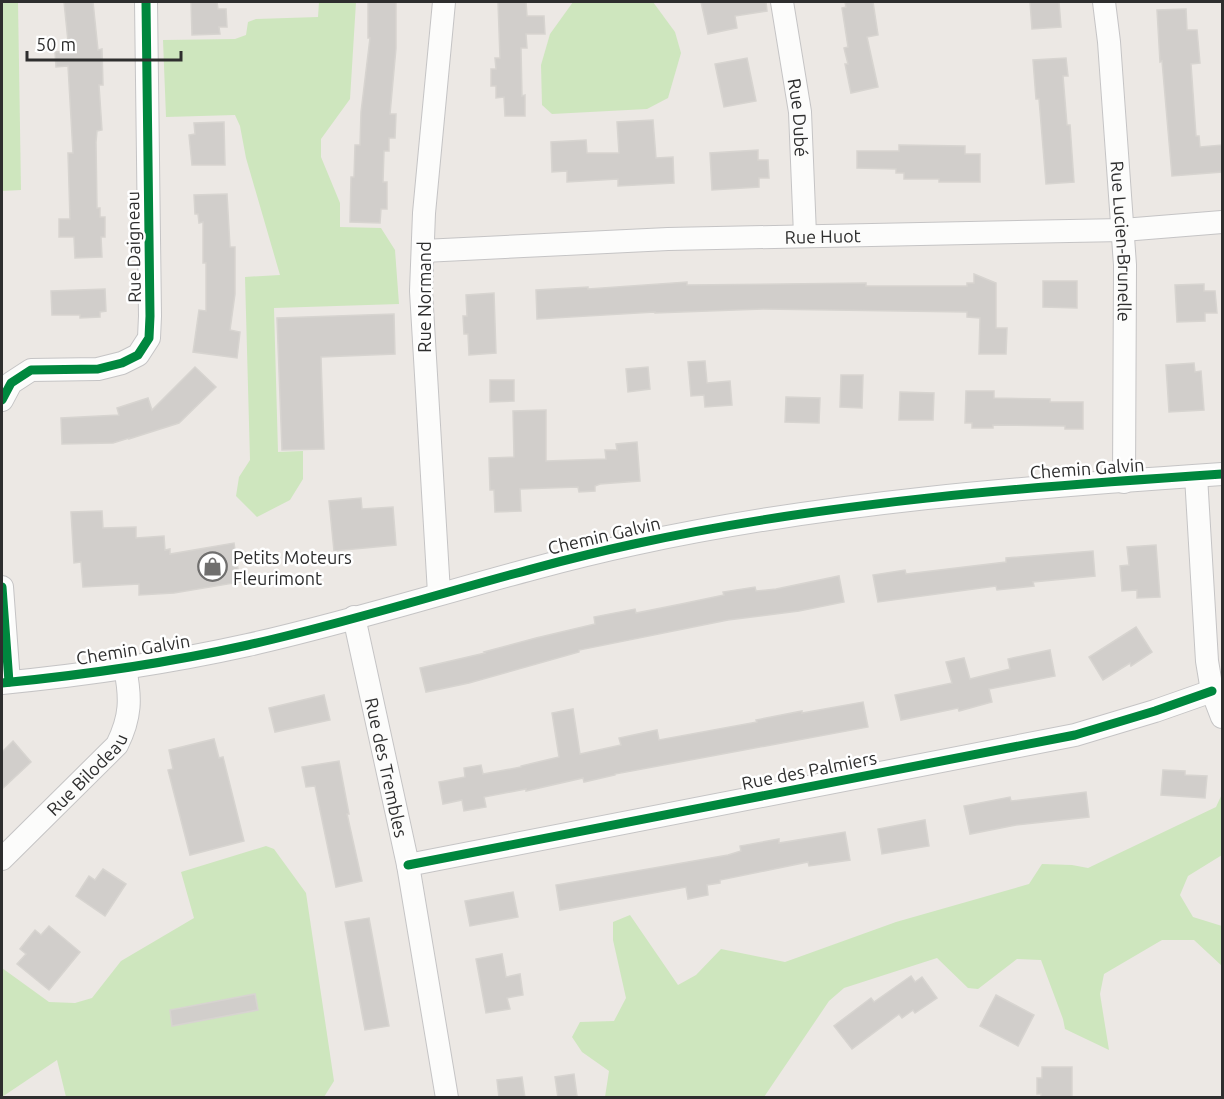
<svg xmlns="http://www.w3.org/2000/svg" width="1224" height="1099" viewBox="0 0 1224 1099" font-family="Ubuntu,sans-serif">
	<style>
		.green { fill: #cee6be }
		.building { fill: #d1cecb; stroke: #d7d4d0; stroke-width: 1.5 }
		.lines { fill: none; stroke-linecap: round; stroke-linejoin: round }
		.minor-casing { stroke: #c5c4c5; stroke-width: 24 }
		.minor { stroke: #fcfcfb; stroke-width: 22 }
		.cycleway-casing { stroke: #fff; stroke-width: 13 }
		.cycleway { stroke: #00873e; stroke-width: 9 }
		.labels { text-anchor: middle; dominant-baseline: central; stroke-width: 5; stroke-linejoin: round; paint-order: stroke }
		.street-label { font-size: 18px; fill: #2e2e2e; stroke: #fff }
		.poi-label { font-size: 18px; fill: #2e2e2e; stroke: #fff; text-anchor: start }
	</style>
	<rect width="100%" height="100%" fill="#ece8e4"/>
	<g class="green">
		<polygon points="2,2 18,2 21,190 2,191"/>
		<polygon points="319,2 356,2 350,99 321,139 321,157 340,203 340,227 381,228 395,250 399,304 274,308 278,452 303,451 303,479 290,500 257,517 236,496 239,477 250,460 245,277 280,275 246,158 240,126 235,115 166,117 163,40 235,39 246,35 248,22 256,19 318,17"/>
		<polygon points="573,2 653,2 675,32 681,53 668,98 647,109 552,114 542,105 541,65 550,34"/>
		<polygon points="1222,794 1222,855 1188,876 1180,895 1193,917 1222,926 1222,966 1194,940 1162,940 1104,974 1100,994 1109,1050 1065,1029 1063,1019 1041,960 1017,959 978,989 968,988 937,958 844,988 829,1001 764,1097 605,1097 609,1071 582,1052 572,1037 580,1022 614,1021 626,998 613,940 613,922 630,915 678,985 696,975 721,949 785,962 896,922 1029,884 1042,864 1072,865 1088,868 1216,807"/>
		<polygon points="266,846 274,849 306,893 334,1081 324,1097 66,1097 57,1060 2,1097 2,968 49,1002 75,1003 92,998 121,961 194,918 181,872"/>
	</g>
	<g class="building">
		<polygon points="64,2 93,2 98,50 102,49 103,85 99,85 102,130 97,131 96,142 97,208 100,208 100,217 105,217 105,237 101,237 102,257 75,258 74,237 59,237 59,219 70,219 68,153 73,153 68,66 56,67 55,52 69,51"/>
		<polygon points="191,2 217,2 218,9 226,9 227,27 219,27 220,34 192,35"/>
		<polygon points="368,2 396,2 396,48 390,114 396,114 395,138 389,138 389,151 384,151 383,182 387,182 387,209 381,209 380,223 350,222 351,177 354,177 355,145 360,145 361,112 370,38 368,38"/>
		<polygon points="498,2 526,2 527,16 544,16 545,34 526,34 527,48 521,48 522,96 525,95 525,116 505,116 504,97 496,98 496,86 491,86 491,69 496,69 495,58 500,58"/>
		<polygon points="701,2 766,2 767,11 735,16 737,28 708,34"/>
		<polygon points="845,2 873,2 878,35 867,37 878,87 851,93 845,64 848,64 844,48 848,47 842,8 846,7"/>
		<polygon points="1030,2 1059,2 1061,27 1032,29"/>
		<polygon points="1186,9 1187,30 1197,30 1200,63 1191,64 1196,136 1199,136 1200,147 1222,145 1222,172 1172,176 1162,61 1160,62 1157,10"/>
		<polygon points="747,58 756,101 724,107 715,64"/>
		<polygon points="1066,58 1068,76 1063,76 1067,125 1070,125 1074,182 1046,184 1039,99 1036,99 1033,60"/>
		<polygon points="653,120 656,158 673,157 674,183 618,186 618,179 567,182 567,171 552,172 551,142 586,140 587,153 619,153 617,122"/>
		<polygon points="224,122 225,165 192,165 189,135 195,134 194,123"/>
		<polygon points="899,145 965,146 965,154 980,154 980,182 939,182 939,179 904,179 904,173 896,173 896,169 857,168 857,151 899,151"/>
		<polygon points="758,150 758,160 768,160 769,178 759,178 759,187 712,190 710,153"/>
		<polygon points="227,194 230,247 235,247 235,294 230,330 240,332 237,358 193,352 199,310 206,311 206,263 203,263 203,222 199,223 198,214 195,214 194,195"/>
		<polygon points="974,274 996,283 996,328 1007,328 1006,354 979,354 980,318 967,317 967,312 763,309 655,313 655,312 537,319 536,290 588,287 588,289 687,282 687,285 866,283 866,286 967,286 967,283 974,283"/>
		<polygon points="1043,281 1077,281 1077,308 1043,307"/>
		<polygon points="1204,284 1204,291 1215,291 1217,313 1205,313 1205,321 1177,322 1175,285"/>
		<polygon points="105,289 106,311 100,312 100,317 80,318 80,315 52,315 51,291"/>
		<polygon points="494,293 496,353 469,355 468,334 464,334 463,316 467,316 466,295"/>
		<polygon points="394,314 395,354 321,357 324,449 282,450 277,318"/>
		<polygon points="705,361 707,383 730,381 732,405 705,407 704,395 691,396 688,362"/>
		<polygon points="1194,363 1195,372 1201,371 1204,410 1169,412 1166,365"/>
		<polygon points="195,367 216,387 179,423 129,439 129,438 113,443 62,444 61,418 119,415 117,408 148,398 152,410"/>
		<polygon points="648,367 650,389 628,392 626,369"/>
		<polygon points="841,375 863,375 862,408 840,407"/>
		<polygon points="490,380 514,380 514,401 490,402"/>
		<polygon points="966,391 994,391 994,398 1050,399 1050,402 1083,402 1083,429 1065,429 1065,426 993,425 993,428 972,428 972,423 965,423"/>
		<polygon points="900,392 934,393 933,420 899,420"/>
		<polygon points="786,397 820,398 819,423 785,422"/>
		<polygon points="546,410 546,461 606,459 605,450 617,450 616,444 637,442 640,481 600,484 595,486 595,491 579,492 578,487 520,489 521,511 495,512 494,490 490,490 489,458 514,457 513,411"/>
		<polygon points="361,498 362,509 393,507 396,545 334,551 329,501"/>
		<polygon points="102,511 103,528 136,527 136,538 164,536 165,550 170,549 170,554 234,543 240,582 174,593 139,595 139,584 83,587 81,562 74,563 71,512"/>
		<polygon points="1156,545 1160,597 1137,598 1137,590 1122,591 1120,566 1129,565 1127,547"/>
		<polygon points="1093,551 1095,576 1033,582 1034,586 997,590 996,586 878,602 873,575 905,570 906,574 1006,562 1006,558"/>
		<polygon points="839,576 844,602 799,611 728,620 579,650 579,652 469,683 426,692 420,668 485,653 484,652 536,638 595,624 594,617 635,609 636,613 681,604 724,595 723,592 755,587 756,591 776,589"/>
		<polygon points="1136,627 1152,652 1131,666 1130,663 1103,680 1089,657"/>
		<polygon points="1050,650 1055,676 989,689 992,702 959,711 958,708 901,720 895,695 952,683 946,662 964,658 970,679 1010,669 1008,659"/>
		<polygon points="324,695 330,720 275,732 269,708"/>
		<polygon points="863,702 868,727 615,774 615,775 584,782 583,778 526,791 526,789 484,797 486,807 464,811 462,800 443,804 439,782 465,777 464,768 481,765 483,774 521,767 521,766 559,757 552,713 573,709 580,754 621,745 619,738 657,730 659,740 757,722 756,720 802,711 802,713"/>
		<polygon points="214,739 219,758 223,757 244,841 190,855 168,770 173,769 169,750"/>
		<polygon points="13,741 31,762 2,789 2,752"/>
		<polygon points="339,761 349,814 347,814 362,881 336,887 315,786 306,787 302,767"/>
		<polygon points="1163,770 1185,771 1185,775 1207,776 1205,798 1161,795"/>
		<polygon points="1086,792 1089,817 1016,825 970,834 964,806 1010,797 1011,801"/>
		<polygon points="925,820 929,846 882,854 878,829"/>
		<polygon points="845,832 850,860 809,866 808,862 720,880 720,883 707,885 708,895 688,899 686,887 560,910 556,885 728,855 741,851 740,846 779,839 779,843"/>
		<polygon points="103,869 126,884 105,916 76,896 89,876 95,880"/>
		<polygon points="513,892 518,917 470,926 465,901"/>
		<polygon points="369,918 389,1026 365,1030 345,922"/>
		<polygon points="49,926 80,952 49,990 17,964 26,954 20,949 35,930 41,935"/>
		<polygon points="502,954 506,977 520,974 523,995 507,998 510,1009 486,1013 476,959"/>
		<polygon points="911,976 915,982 922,977 937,998 915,1013 913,1010 902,1018 899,1014 852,1049 834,1026 871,998 874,1002"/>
		<polygon points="255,994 258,1010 172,1026 170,1010"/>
		<polygon points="996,995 1034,1015 1018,1046 980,1026"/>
		<polygon points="1042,1067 1072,1067 1072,1098 1041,1098 1041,1094 1037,1094 1037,1078 1042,1078"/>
		<polygon points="574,1074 577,1096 558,1098 555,1077"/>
		<polygon points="522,1077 525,1098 499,1098 497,1080"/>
	</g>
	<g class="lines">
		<defs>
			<g id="minor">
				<path id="s1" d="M782,2L800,112L805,235"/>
				<path id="s2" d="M1104,2L1109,42L1125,265L1124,482"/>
				<path id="s3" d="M423,251L668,239L1123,230L1222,222"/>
				<polyline points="2,400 11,383 31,370 98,369 122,363 138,355 149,338 150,316 146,2"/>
				<polyline points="1196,476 1207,661 1212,691 1222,717"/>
				<polyline points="2,587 9,682"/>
				<polyline points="439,593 421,291 424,213 444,2"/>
				<path id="s4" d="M354,617L408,865L447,1098"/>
				<path d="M2,683C84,675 167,663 248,645C378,616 504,572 634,544C827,502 1026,487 1222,474"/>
				<path id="s5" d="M2,859L117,745C131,717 131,698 125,668"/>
				<polyline points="408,865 1075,735 1155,711 1212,691"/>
			</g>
		</defs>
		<use href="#minor" class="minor-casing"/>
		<use href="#minor" class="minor"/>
		<defs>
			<g id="cycleway">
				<polyline points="2,400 11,383 31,370 98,369 122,363 138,355 149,338 150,316 146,2"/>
				<polyline points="2,587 9,682"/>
				<path d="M2,683C84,675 167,663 248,645C378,616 504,572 634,544C827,502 1026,487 1222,474"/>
				<polyline points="408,865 1075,735 1155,711 1212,691"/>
			</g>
		</defs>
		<use href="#cycleway" class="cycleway-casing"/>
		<use href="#cycleway" class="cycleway"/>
	</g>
	<defs>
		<symbol id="shop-ring" viewBox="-11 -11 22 22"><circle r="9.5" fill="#fff" stroke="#706f6e" stroke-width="1.5"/><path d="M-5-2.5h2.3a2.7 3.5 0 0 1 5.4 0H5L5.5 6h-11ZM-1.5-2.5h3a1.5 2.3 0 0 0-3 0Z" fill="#706f6e"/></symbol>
	</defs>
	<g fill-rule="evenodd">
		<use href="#shop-ring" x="196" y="550" width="33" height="33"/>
	</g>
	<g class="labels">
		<g class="street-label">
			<text stroke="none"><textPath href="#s1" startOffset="117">Rue Dubé</textPath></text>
			<text stroke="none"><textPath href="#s3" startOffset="400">Rue Huot</textPath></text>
			<text stroke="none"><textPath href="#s2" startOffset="240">Rue Lucien-Brunelle</textPath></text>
			<text transform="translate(133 247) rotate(-91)">Rue Daigneau</text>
			<text transform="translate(424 297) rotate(-90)">Rue Normand</text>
			<text transform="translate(1087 468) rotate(-4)">Chemin Galvin</text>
			<text transform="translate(604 535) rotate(-13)">Chemin Galvin</text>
			<text transform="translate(133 649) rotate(-9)">Chemin Galvin</text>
			<text stroke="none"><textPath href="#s4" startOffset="154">Rue des Trembles</textPath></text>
			<text transform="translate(809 770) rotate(-11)">Rue des Palmiers</text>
			<text stroke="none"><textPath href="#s5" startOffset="120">Rue Bilodeau</textPath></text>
		</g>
		<g class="poi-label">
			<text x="233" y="557">Petits Moteurs<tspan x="233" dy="21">Fleurimont</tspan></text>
		</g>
	</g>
	<rect width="1224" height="1099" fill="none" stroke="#2e2e2e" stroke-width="6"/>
	<path d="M27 51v9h154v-9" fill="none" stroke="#2e2e2e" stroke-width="3"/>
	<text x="36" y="51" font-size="18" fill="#2e2e2e" stroke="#ffffff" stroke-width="4.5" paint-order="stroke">50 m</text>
</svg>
